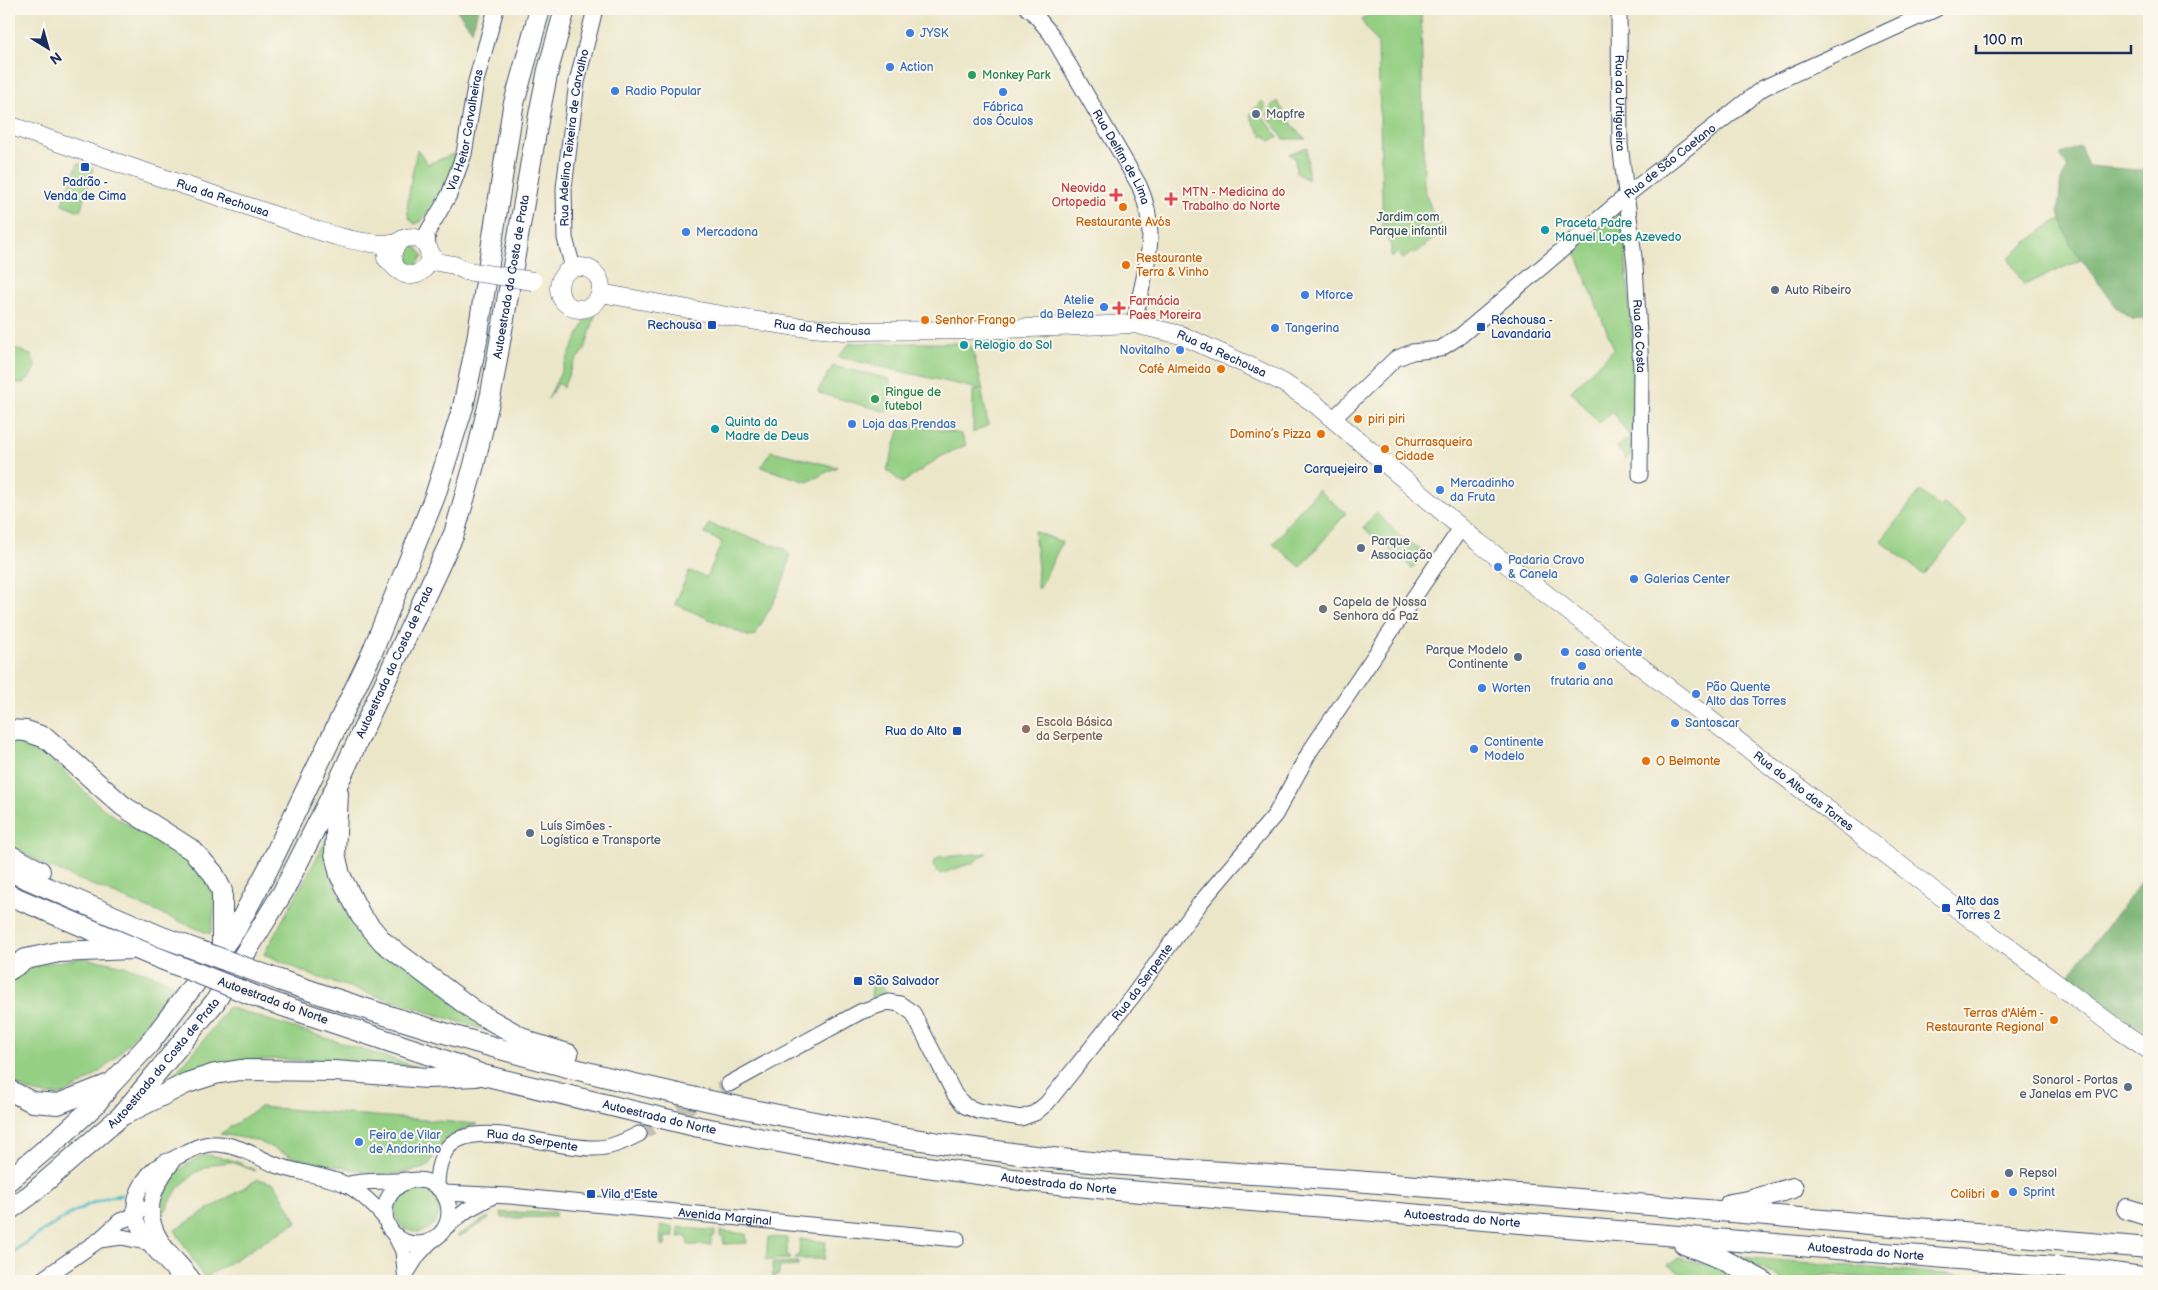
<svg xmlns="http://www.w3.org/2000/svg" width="2158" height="1290" viewBox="0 0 2158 1290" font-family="'Balsamiq Sans',sans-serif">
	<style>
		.green { fill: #94cf83; stroke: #587f70 }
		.forest { fill: #77b271; stroke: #497068 }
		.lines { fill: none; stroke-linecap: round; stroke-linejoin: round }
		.stream { stroke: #50bccb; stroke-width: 3 }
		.secondary-tunnel { stroke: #c2c1b4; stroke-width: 15; stroke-dasharray: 15 8; stroke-linecap: butt }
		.secondary-casing { stroke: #3a4a6e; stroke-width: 17 }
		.primary-casing { stroke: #3a4a6e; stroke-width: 19 }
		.highway-casing { stroke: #3a4a6e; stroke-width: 22 }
		.secondary { stroke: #fff; stroke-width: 15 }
		.primary { stroke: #fff; stroke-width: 18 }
		.highway { stroke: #fff; stroke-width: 20 }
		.primary-bridge-casing { stroke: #3a4a6e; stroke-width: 19; stroke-linecap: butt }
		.highway-bridge-casing { stroke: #3a4a6e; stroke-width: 22; stroke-linecap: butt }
		.primary-bridge { stroke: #fff; stroke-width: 18 }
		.highway-bridge { stroke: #fff; stroke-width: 20 }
		.shop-dot { fill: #3f7fe0; stroke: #fbf7ec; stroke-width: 2 }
		.leisure-dot { fill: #2e9e5b; stroke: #fbf7ec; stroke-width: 2 }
		.service-dot { fill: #5c6f8a; stroke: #fbf7ec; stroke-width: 2 }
		.transit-dot { fill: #1a4fb4; stroke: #fbf7ec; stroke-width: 2 }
		.health-dot { fill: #e0444e; stroke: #fbf7ec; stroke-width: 2 }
		.food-dot { fill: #e8710a; stroke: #fbf7ec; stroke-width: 2 }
		.culture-dot { fill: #0f9aa8; stroke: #fbf7ec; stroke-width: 2 }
		.worship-dot { fill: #6b7280; stroke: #fbf7ec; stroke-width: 2 }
		.education-dot { fill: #8d6e63; stroke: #fbf7ec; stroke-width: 2 }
		.labels { text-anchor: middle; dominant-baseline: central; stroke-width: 4; stroke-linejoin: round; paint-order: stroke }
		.shop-label { font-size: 12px; fill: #366cbe; stroke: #fbf7ec; text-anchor: start }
		.leisure-label { font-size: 12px; fill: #27864d; stroke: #fbf7ec; text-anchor: start }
		.street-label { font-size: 12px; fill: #1b2f5e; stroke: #fbf7ec }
		.service-label { font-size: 12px; fill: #4e5e75; stroke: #fbf7ec; text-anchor: start }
		.transit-label { font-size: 12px; fill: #164399; stroke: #fbf7ec; text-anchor: start }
		.health-label { font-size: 12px; fill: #be3a42; stroke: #fbf7ec; text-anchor: start }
		.park-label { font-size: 12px; fill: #395767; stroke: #fbf7ec }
		.food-label { font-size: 12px; fill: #c56008; stroke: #fbf7ec; text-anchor: start }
		.culture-label { font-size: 12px; fill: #0d838f; stroke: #fbf7ec; text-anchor: start }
		.worship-label { font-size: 12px; fill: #5b616d; stroke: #fbf7ec; text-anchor: start }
		.education-label { font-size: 12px; fill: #785e54; stroke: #fbf7ec; text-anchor: start }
	</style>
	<rect width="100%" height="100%" fill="#fbf7ec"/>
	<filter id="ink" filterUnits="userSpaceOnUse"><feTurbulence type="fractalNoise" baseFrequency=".02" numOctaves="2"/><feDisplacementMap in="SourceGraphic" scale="10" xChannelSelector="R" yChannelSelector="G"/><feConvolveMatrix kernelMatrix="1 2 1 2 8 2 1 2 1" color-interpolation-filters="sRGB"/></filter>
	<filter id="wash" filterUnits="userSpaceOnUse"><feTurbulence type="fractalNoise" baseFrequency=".0096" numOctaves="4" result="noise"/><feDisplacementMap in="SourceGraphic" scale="20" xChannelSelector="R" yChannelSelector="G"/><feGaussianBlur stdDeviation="1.12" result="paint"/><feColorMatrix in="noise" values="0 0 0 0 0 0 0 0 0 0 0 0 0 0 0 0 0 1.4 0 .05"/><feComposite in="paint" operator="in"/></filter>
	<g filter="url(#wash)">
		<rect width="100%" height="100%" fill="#ece6c9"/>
		<g class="green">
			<polygon points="1377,9 1421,9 1424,187 1433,215 1445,230 1414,254 1412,252 1403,259 1398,253 1391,258 1391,245 1383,233 1378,44 1361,20"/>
			<polygon points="1262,101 1266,105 1262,115 1278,137 1270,141 1265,135 1262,136 1251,119 1251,113"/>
			<polygon points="1277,101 1296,130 1306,139 1284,139 1267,115 1271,107"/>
			<polygon points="1307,147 1308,180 1296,173 1295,158 1289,154"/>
			<path d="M417,149L428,164L456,153L446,184L421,222L415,224C412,222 409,219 408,215C405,204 415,162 417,149Z"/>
			<polygon points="78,163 93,169 80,211 62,204"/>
			<polygon points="1622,210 1635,372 1632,453 1626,459 1617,447 1630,437 1613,412 1599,423 1571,391 1614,349 1574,249"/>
			<polygon points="2064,217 2085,258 2024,285 2008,258 2045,228"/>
			<polygon points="413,244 423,255 415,268 403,266 399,251"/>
			<polygon points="597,309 585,349 573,364 563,388 558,383 548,399 589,313 592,310"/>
			<polygon points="850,343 968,343 972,348 983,390 838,357"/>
			<polygon points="9,345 32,356 36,368 25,383 9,383"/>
			<polygon points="833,366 890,379 887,412 819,393 818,391"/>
			<polygon points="973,390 982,392 988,425 973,433"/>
			<polygon points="902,422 961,434 966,445 940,457 902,483 887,470"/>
			<polygon points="771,451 837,467 807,482 761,467"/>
			<polygon points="1318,490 1346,513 1301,567 1273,544 1286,529 1285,527"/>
			<polygon points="1920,491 1940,507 1944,504 1967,522 1924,575 1881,541"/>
			<polygon points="1376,512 1400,536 1433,557 1420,560 1412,568 1363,528"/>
			<path d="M709,524L785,549L790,556C786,584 768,611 755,635L750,637L675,604L689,571L707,577L722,542L705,534Z"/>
			<polygon points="1034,531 1062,542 1040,588 1037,588 1038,567"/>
			<path d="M15,741C57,752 78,793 114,816C147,838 191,848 212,885C218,894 213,924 210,934L49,867L9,846V742Z"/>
			<path d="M327,839C330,880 337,899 363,931L504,1036L314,976L264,954Z"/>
			<polygon points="987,853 972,863 940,874 933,866 934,861 939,857"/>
			<path d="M83,958C116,963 144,970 174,984C146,1020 118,1065 77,1087C72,1089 67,1093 63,1094C44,1098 23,1091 9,1079V979L31,966Z"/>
			<polygon points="873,973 887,993 871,1000"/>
			<polygon points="228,1007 417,1067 277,1059 229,1062 169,1081 203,1041"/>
			<path d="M260,1107L477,1124C458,1131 449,1135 436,1152C432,1158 431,1164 425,1168L387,1176L295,1158L255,1140L220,1134Z"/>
			<path d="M203,1155C224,1156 238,1161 256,1171L231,1162L213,1164L195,1173L178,1188L161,1218C163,1181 172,1172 203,1155Z"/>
			<polygon points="258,1179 275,1184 297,1222 204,1278 175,1230"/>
			<circle cx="417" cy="1210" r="22"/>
			<polygon points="555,1212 555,1217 502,1218 501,1213"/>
			<polygon points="488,1217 489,1219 459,1237 458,1235"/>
			<polygon points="660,1225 673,1227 674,1237 665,1237 665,1246 661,1246"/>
			<polygon points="678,1227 715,1231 715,1236 711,1236 711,1245 688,1245 687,1236 679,1237"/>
			<polygon points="720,1231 746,1234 747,1243 724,1244 723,1236 720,1236"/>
			<polygon points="768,1237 787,1238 787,1256 790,1256 791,1259 766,1260"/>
			<polygon points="800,1239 826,1242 824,1259 796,1259 796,1256 799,1255"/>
			<polygon points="1738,1257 2032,1281 1985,1281 1981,1278 1965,1277 1960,1281 1908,1281 1827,1275 1786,1281"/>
			<polygon points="1679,1258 1721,1268 1747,1281 1694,1281 1668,1265"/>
			<polygon points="798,1262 798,1266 779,1267 779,1275 775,1275 776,1281 773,1281 772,1263"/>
		</g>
		<g class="forest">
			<polygon points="456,9 478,9 472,31 471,29"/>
			<polygon points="2080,146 2088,166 2149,171 2149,320 2132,319 2117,308 2070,244 2058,210 2061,181 2068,168 2060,155"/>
			<polygon points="2149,872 2149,1032 2125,1019 2068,976"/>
		</g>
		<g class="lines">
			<path class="stream" d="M9,1255C35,1236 89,1197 121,1195"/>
		</g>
	</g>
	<g filter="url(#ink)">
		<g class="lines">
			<polyline class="secondary-tunnel" points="639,1134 729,1084"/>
			<defs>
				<g id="secondary">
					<path id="s1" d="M1028,9L1032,11L1051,34L1139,185C1162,237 1143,272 1134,324"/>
					<path id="s2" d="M1619,9L1620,144L1635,265L1641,369L1640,475"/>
					<path id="s3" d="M428,248L427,233L449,195L464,154L476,81L496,9"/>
					<path id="s4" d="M573,268L565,238L564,188L577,82L595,9"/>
					<path id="s5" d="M1333,419L1395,359L1412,352L1440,349L1459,337L1627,195L1763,88L1936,9"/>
					<path id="s6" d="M729,1084L860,1012L888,1002L900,1004L913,1013L955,1095L965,1106L978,1111L1021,1118L1035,1113L1047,1103L1132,997L1201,902L1275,815L1310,751L1461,528"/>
					<path d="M171,1164C152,1189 143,1213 162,1242C171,1256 185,1267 194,1281"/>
					<circle cx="417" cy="1212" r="32"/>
					<path d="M346,1185C366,1179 386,1183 407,1180"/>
					<path id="s7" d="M437,1186C437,1168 442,1144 462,1138C496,1125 557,1149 595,1148C611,1148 625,1141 639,1134"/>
					<path id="s8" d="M444,1193L510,1196L957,1239"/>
					<polyline points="447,1226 467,1210 493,1196"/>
					<polyline points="395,1235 403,1251 406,1281"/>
					<polyline points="99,1240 122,1237 150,1243"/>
					<polyline points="406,1274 418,1255 430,1242"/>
					<polyline points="40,1281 99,1240 120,1221 136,1215 142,1209"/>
					<path d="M183,1281C168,1264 148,1246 138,1225C128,1203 143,1174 163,1163C167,1161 173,1160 177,1157C191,1150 203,1142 219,1144C241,1146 256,1157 276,1165C298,1173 323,1175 345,1184C358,1190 376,1207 385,1218"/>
				</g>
				<g id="primary">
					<path id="s9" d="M9,125C89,154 169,180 250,207C297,222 346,246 396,244"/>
					<path d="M386,258C391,262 395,269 401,272C417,282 432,266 429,250"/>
					<path d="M395,266C387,250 402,230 420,240C428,244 430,255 437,262L454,265L466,271"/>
					<circle cx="580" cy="288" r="21"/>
					<path id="s10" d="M601,293L732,317L791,326L844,331L977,330L1134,324L1181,335L1256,369L1282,382L1314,403L1478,542L1968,917L2119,1030L2149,1050"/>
				</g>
				<g id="highway">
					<polyline points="9,730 26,731 46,738 123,806 192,850 213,873 222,891 222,945"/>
					<polyline points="338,793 335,853 340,875 361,916 383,942 476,1012 532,1043 568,1054"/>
					<polyline points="9,855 40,871"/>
					<polyline points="9,871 162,937"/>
					<polyline points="9,895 151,955"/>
					<polyline points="9,970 26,959 59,952 131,949"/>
					<path d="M279,980C519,1063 767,1122 1019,1154C1117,1167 1215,1171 1314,1178C1386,1183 1459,1190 1532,1195C1738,1211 1943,1232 2149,1248"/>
					<path id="s11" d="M268,1001L436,1057L483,1075L699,1127L876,1160L1029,1181L1117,1190L2092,1270L2149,1278"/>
					<polyline points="9,1090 32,1102 58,1104 112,1083"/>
					<polyline points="125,1114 187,1083 215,1074 240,1070 335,1071 427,1078 476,1076"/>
					<polyline points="9,1180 66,1132 95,1105 112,1083 149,1044 236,929 268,869 371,655 435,496 463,407 477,340 513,107 540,9"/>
					<polyline points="1730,1204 1748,1201 1793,1188"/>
					<polyline points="2127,1209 2149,1216"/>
					<path id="s12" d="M9,1210L30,1195L121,1116L215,1002L283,892L339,781L454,534L474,465L491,394L539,115L548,70L565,9"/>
					<polyline points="1684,1244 1722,1259 1763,1281"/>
				</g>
			</defs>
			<use href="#secondary" class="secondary-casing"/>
			<use href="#primary" class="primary-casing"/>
			<use href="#highway" class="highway-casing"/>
			<use href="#secondary" class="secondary"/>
			<use href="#primary" class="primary"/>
			<use href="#highway" class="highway"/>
			<defs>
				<polyline id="primary-bridge" points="466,271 533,281"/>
				<g id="highway-bridge">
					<polyline points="162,937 279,980"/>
					<polyline points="151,955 268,1001"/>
				</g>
			</defs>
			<use href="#primary-bridge" class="primary-bridge-casing"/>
			<use href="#highway-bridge" class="highway-bridge-casing"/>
			<use href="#primary-bridge" class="primary-bridge"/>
			<use href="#highway-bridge" class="highway-bridge"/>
		</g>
	</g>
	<g class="shop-dot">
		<circle cx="910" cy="33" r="5"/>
		<circle cx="890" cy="67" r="5"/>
		<circle cx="615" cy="91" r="5"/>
		<circle cx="1003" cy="92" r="5"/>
		<circle cx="686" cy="232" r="5"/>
		<circle cx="1305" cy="295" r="5"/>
		<circle cx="1104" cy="307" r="5"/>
		<circle cx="1275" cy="328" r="5"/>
		<circle cx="1180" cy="350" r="5"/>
		<circle cx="852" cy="424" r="5"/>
		<circle cx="1440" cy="490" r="5"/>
		<circle cx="1498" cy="567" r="5"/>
		<circle cx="1634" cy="579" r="5"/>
		<circle cx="1565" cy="652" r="5"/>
		<circle cx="1582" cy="666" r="5"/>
		<circle cx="1482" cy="688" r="5"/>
		<circle cx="1696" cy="694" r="5"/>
		<circle cx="1675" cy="723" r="5"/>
		<circle cx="1474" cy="749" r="5"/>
		<circle cx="359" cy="1142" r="5"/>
		<circle cx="2013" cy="1192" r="5"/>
	</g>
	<g class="leisure-dot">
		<circle cx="972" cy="75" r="5"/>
		<circle cx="875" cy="399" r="5"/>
	</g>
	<g class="service-dot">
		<circle cx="1256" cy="114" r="5"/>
		<circle cx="1775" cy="290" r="5"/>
		<circle cx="1361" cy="548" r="5"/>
		<circle cx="1518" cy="657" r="5"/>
		<circle cx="530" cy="833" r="5"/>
		<circle cx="2128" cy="1087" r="5"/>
		<circle cx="2009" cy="1173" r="5"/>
	</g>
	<g class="transit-dot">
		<rect x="80" y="162" width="10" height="10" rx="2.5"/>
		<rect x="707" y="320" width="10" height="10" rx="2.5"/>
		<rect x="1476" y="322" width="10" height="10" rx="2.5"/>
		<rect x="1373" y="464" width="10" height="10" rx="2.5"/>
		<rect x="952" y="726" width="10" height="10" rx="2.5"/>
		<rect x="1941" y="903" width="10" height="10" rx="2.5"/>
		<rect x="853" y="976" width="10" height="10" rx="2.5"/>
		<rect x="586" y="1189" width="10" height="10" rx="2.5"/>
	</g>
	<g class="health-dot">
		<path d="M1113.5 187.5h5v5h5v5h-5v5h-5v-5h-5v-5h5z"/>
		<path d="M1168.5 191.5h5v5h5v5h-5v5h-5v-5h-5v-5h5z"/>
		<path d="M1116.5 300.5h5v5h5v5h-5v5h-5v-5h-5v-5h5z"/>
	</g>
	<g class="food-dot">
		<circle cx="1123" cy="207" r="5"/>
		<circle cx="1126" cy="265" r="5"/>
		<circle cx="925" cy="320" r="5"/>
		<circle cx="1221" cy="369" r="5"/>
		<circle cx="1358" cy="419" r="5"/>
		<circle cx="1321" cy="434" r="5"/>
		<circle cx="1385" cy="449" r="5"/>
		<circle cx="1646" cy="761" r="5"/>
		<circle cx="2054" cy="1020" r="5"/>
		<circle cx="1995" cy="1194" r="5"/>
	</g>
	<g class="culture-dot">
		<circle cx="1545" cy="230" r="5"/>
		<circle cx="964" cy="345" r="5"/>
		<circle cx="715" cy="429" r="5"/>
	</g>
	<circle class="worship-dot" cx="1323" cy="609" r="5"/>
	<circle class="education-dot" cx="1026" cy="729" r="5"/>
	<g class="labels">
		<g class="shop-label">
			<text x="920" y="33">JYSK</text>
			<text x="900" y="67">Action</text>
			<text x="625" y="91">Radio Popular</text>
			<text x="1003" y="107" text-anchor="middle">Fábrica<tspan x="1003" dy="14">dos Óculos</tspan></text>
			<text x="696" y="232">Mercadona</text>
			<text x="1315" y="295">Mforce</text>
			<text x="1094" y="300" text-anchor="end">Atelie<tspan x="1094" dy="14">da Beleza</tspan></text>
			<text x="1285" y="328">Tangerina</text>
			<text x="1170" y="350" text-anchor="end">Novitalho</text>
			<text x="862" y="424">Loja das Prendas</text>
			<text x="1450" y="483">Mercadinho<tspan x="1450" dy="14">da Fruta</tspan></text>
			<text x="1508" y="560">Padaria Cravo<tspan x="1508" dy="14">&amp; Canela</tspan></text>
			<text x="1644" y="579">Galerias Center</text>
			<text x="1575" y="652">casa oriente</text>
			<text x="1582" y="681" text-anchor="middle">frutaria ana</text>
			<text x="1706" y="687">Pão Quente<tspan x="1706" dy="14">Alto das Torres</tspan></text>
			<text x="1492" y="688">Worten</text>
			<text x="1685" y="723">Santoscar</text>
			<text x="1484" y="742">Continente<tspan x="1484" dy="14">Modelo</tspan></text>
			<text x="369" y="1135">Feira de Vilar<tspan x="369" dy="14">de Andorinho</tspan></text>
			<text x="2023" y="1192">Sprint</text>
		</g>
		<g class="leisure-label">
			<text x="982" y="75">Monkey Park</text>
			<text x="885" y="392">Ringue de<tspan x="885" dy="14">futebol</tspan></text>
		</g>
		<g class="street-label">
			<text stroke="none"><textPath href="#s2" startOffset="94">Rua da Urtigueira</textPath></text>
			<text stroke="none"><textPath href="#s3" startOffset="126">Via Heitor Carvalheiras</textPath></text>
			<text stroke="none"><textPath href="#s4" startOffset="132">Rua Adelino Teixeira de Carvalho</textPath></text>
			<text stroke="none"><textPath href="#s1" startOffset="176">Rua Delfim de Lima</textPath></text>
			<text stroke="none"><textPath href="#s5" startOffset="430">Rua de São Caetano</textPath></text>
			<text stroke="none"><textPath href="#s9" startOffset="226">Rua da Rechousa</textPath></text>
			<text stroke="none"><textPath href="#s12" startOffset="1084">Autoestrada da Costa de Prata</textPath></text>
			<text stroke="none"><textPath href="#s10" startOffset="224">Rua da Rechousa</textPath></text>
			<text stroke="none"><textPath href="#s2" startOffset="328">Rua do Costa</textPath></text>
			<text stroke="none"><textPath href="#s10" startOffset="629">Rua da Rechousa</textPath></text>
			<text stroke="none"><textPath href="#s12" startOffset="679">Autoestrada da Costa de Prata</textPath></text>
			<text stroke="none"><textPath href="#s10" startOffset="1359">Rua do Alto das Torres</textPath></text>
			<text stroke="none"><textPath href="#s6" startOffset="556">Rua da Serpente</textPath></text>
			<text transform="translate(273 1001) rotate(20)">Autoestrada do Norte</text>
			<text stroke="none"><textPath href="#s12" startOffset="214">Autoestrada da Costa de Prata</textPath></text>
			<text stroke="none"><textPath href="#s11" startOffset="409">Autoestrada do Norte</textPath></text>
			<text stroke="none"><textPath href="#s7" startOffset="129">Rua da Serpente</textPath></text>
			<text stroke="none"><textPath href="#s11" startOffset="814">Autoestrada do Norte</textPath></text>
			<text stroke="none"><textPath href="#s8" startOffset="282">Avenida Marginal</textPath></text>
			<text stroke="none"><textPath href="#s11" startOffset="1219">Autoestrada do Norte</textPath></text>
			<text stroke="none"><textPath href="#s11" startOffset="1624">Autoestrada do Norte</textPath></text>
		</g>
		<g class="service-label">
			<text x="1266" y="114">Mapfre</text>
			<text x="1785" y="290">Auto Ribeiro</text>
			<text x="1371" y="541">Parque<tspan x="1371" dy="14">Associação</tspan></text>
			<text x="1508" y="650" text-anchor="end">Parque Modelo<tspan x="1508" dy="14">Continente</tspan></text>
			<text x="540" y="826">Luís Simões -<tspan x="540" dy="14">Logística e Transporte</tspan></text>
			<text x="2118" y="1080" text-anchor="end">Sonarol - Portas<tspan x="2118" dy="14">e Janelas em PVC</tspan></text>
			<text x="2019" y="1173">Repsol</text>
		</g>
		<g class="transit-label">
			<text x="85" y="182" text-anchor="middle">Padrão -<tspan x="85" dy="14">Venda de Cima</tspan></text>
			<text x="1491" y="320">Rechousa -<tspan x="1491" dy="14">Lavandaria</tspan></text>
			<text x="702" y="325" text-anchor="end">Rechousa</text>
			<text x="1368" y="469" text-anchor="end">Carquejeiro</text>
			<text x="947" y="731" text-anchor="end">Rua do Alto</text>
			<text x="1956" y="901">Alto das<tspan x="1956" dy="14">Torres 2</tspan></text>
			<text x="868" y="981">São Salvador</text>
			<text x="601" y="1194">Vila d'Este</text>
		</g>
		<g class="health-label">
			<text x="1106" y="188" text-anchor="end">Neovida<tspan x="1106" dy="14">Ortopedia</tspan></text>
			<text x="1182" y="192">MTN - Medicina do<tspan x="1182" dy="14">Trabalho do Norte</tspan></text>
			<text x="1129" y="301">Farmácia<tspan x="1129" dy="14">Paes Moreira</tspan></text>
		</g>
		<g class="park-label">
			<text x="1408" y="217">Jardim com<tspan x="1408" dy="14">Parque infantil</tspan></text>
		</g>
		<g class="food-label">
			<text x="1123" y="222" text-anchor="middle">Restaurante Avós</text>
			<text x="1136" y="258">Restaurante<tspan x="1136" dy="14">Terra &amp; Vinho</tspan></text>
			<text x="935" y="320">Senhor Frango</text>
			<text x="1211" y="369" text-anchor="end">Café Almeida</text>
			<text x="1368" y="419">piri piri</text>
			<text x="1311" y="434" text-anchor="end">Domino’s Pizza</text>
			<text x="1395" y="442">Churrasqueira<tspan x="1395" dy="14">Cidade</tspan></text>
			<text x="1656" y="761">O Belmonte</text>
			<text x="2044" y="1013" text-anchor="end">Terras d'Além -<tspan x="2044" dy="14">Restaurante Regional</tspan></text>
			<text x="1985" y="1194" text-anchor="end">Colibri</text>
		</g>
		<g class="culture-label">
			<text x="1555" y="223">Praceta Padre<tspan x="1555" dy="14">Manuel Lopes Azevedo</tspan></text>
			<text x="974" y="345">Relogio do Sol</text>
			<text x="725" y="422">Quinta da<tspan x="725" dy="14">Madre de Deus</tspan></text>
		</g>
		<g class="worship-label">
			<text x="1333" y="602">Capela de Nossa<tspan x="1333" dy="14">Senhora da Paz</tspan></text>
		</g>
		<g class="education-label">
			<text x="1036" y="722">Escola Básica<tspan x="1036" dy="14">da Serpente</tspan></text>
		</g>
	</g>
	<rect width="2158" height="1290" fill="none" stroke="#fbf7ec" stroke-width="30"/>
	<g transform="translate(48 48) rotate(143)" stroke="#fbf7ec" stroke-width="4" paint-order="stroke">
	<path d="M0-4L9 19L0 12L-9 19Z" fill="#1b2f5e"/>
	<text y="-8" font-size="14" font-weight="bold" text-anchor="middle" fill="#1b2f5e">N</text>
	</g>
	<path d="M1976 45v8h155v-8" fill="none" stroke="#1b2f5e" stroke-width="2.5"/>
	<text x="1983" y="45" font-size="15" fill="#1b2f5e" stroke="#fbf7ec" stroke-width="4" paint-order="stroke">100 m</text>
</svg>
